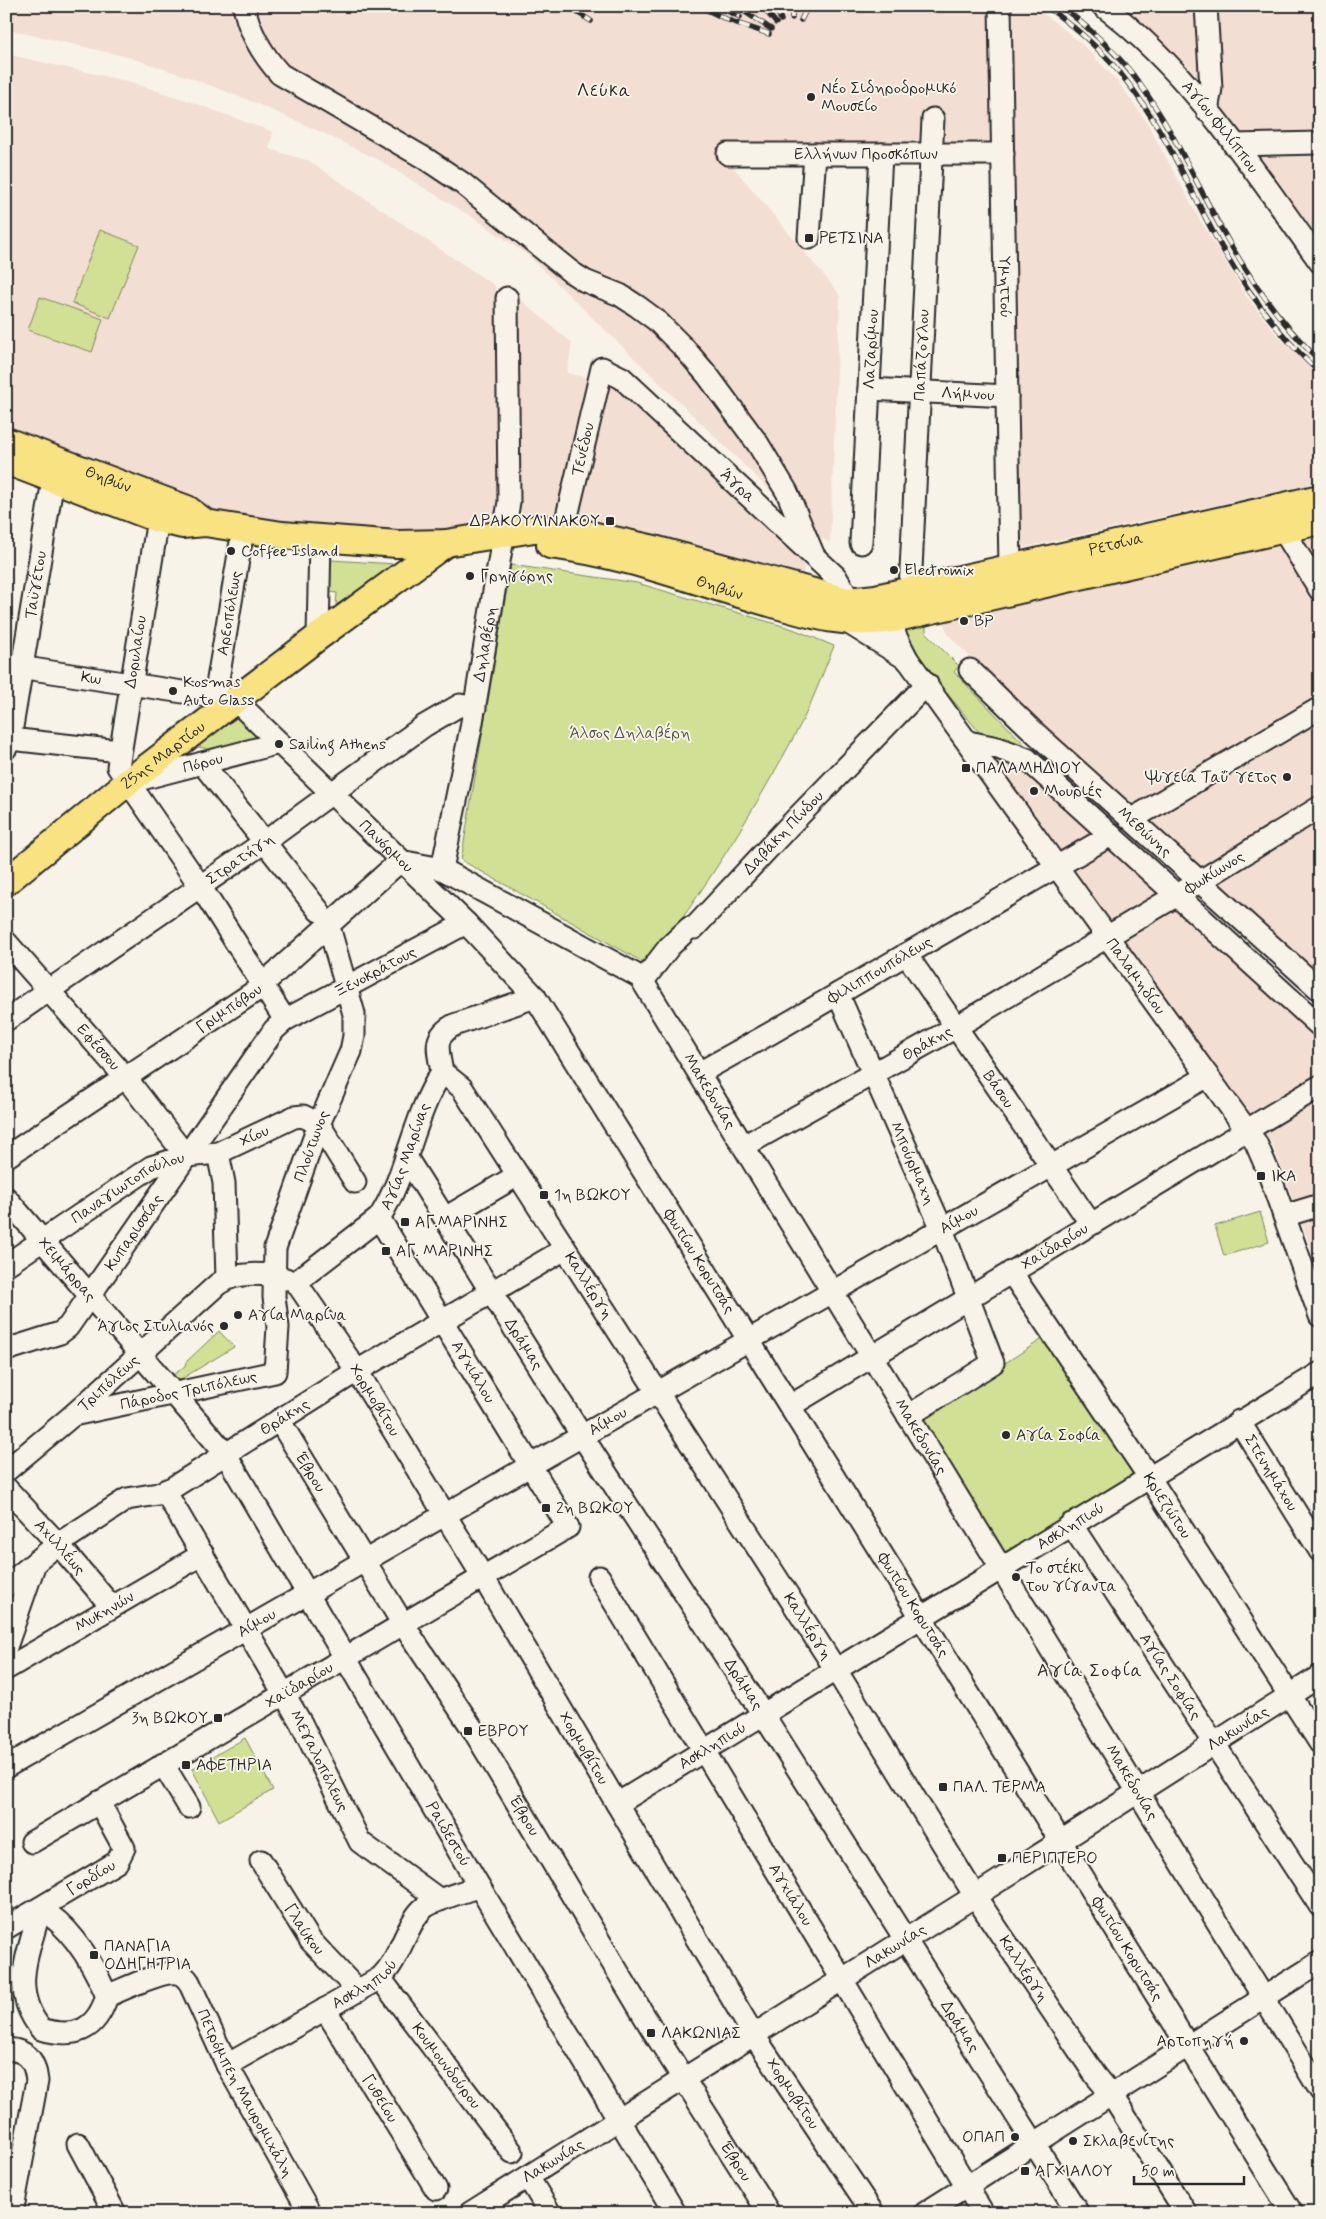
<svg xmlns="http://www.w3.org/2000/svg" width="1326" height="2219" viewBox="0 0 1326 2219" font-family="Mynerve,sans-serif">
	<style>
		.built { fill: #f2ded3 }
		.green { fill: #d1e094; stroke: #7e8660 }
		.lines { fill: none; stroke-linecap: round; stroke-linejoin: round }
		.minor-casing { stroke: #2b2b2b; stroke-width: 25 }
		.major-casing { stroke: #2b2b2b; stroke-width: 30 }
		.minor { stroke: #f7f3e8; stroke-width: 21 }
		.major { stroke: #f8e281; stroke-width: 26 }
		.rail-casing { stroke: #2b2b2b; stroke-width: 5.5 }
		.rail { stroke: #f7f3e8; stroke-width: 4; stroke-dasharray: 11; stroke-linecap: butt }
		.poi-dot { fill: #2b2b2b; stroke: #f7f3e8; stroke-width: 2 }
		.labels { text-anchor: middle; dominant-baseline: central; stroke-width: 4; stroke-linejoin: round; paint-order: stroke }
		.poi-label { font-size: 16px; fill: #2b2b2b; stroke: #f7f3e8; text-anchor: start }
		.street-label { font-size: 16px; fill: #2b2b2b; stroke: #f7f3e8 }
		.park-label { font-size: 16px; fill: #545845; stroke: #f7f3e8 }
		.neighbourhood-label { font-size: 18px; letter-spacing: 1px; fill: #2b2b2b; stroke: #f7f3e8 }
	</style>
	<rect width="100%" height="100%" fill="#f7f3e8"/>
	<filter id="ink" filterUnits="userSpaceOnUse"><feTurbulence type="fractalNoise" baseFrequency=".02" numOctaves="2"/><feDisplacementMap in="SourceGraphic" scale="10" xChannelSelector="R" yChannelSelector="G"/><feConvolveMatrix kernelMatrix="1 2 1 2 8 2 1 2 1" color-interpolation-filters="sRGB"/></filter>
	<g filter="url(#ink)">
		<g class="built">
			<polygon points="6,6 990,6 993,144 718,149 837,291 840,297 830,543 815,534 529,256 477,220 377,159 308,126 253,102 183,75 128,57 6,29"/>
			<polygon points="1011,6 1034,6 1081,43 1118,82 1145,119 1201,222 1247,297 1275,333 1320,378 1320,482 1021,548"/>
			<polygon points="1120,6 1197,6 1200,78 1193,78 1158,39"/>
			<polygon points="1217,6 1320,6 1320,136 1243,140 1222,113"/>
			<polygon points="6,54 130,82 186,100 273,132 269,149 309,161 495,286 503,485 498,522 462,531 382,532 302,527 228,516 6,431"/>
			<polygon points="1320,151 1320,254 1261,170 1261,155"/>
			<polygon points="517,297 572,343 567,373 589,378 559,517 517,519 521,488"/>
			<polygon points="607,385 622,389 804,563 803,579 576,519"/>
			<polygon points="1320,532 1320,975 961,648 948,634 942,617"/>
			<polygon points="987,755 1011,758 1320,1035 1320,1273 1273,1145"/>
		</g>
		<g class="green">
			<polygon points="100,230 139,245 110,318 72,303"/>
			<polygon points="40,297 103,319 92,352 28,330"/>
			<polygon points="331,560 395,564 394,567 336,605 337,593 328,592"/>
			<path d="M511,565L637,583L793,629L834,646C822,675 811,706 796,733C752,814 703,893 648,965L461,860Z"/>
			<polygon points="926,620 926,633 959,666 954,672 1029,749 979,732 903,640 902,630"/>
			<polygon points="240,716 264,740 219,752 195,746"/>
			<polygon points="1260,1212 1269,1242 1224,1256 1215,1226"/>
			<polygon points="219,1331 234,1347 173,1384 169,1378 185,1366 186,1362"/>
			<polygon points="1044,1338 1135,1475 1000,1559 915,1421"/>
			<polygon points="245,1738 273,1790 219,1821 192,1769"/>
		</g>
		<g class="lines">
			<defs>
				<g id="minor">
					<path d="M244,6C249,32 263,55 280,74L426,159L462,183L571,272L585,281L620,295L637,306L656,320L684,348L708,376L758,444L787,492L814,556"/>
					<path id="s1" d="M1000,6L1010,568"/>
					<path id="s2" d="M1103,6C1192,73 1255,172 1320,262"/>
					<polyline points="1206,6 1211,88 1207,111"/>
					<polyline points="1234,145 1320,143"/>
					<path id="s3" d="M728,154H1003"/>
					<polyline points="809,238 815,154"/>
					<path id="s4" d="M869,389L1007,396"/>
					<polyline points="1276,518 1320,590"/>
					<polyline points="158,519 118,767 200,886 285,1020"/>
					<path id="s5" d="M564,529L602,368L622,378L836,577L846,594L847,622L908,660"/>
					<path id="s6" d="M861,543L881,154"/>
					<path id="s7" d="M910,590L933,119"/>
					<path id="s8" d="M892,604L895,635L908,660L1256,1143L1268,1171L1320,1316"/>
					<polyline points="318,637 320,539"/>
					<path id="s9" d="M6,665L235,700L466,923L535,997L1292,2213"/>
					<path id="s10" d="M970,670L1032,730L1320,990"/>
					<path id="s11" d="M215,697L243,530"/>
					<polyline points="10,739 119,751"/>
					<polyline points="968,742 998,748 1027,759 1320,1026"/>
					<path id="s12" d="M6,748L10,739L53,480"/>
					<polyline points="202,763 319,911"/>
					<path id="s13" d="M134,781L279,743"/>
					<polyline points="1132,819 1320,708"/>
					<path id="s14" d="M442,869L471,728L509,502L507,298"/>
					<path id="s15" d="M6,942L126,1078L186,1156"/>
					<path id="s16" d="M906,954L1091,1224"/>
					<path id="s17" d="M643,981L669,947L689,928H694L789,826L927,684"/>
					<path id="s18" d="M838,994L942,1229L993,1363L908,1416"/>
					<path id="s19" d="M535,997L454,1025C432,1037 438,1050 442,1072L462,1088L836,1670L975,1896L1096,2076L1111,2094L1186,2213"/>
					<path id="s20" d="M6,1020L266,841L424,726L460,705L475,708"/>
					<path id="s21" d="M699,1073L771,1033L1111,835"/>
					<path id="s22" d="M744,1146L956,1027L1199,882L1320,807"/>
					<polyline points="218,1153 224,1183 227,1278"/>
					<path id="s23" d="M6,1157L254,992L400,861L442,869L640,977L1320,2090"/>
					<path id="s24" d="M406,1157L582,1436L763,1714L1078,2213"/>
					<path id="s25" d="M6,1198L225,1453L479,1886L675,2213"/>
					<polyline points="1284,1216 1320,1205"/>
					<polyline points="445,1218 518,1175"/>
					<path id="s26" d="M6,1265L151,1167L186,1156L218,1153L294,1117L303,1116L319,1124L355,1182"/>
					<path id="s27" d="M1011,1272L1149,1477L1320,1743"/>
					<path id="s28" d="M296,1282L357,1371L483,1577L753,2034L873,2213"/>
					<path id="s29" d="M296,1282L379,1218C408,1173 413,1116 442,1072"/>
					<path id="s30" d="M6,1350L60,1333L68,1327L274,1030L285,1020L466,923"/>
					<path id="s31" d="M790,1406L1320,1086"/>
					<path id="s32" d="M73,1415L275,1372L278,1327L274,1297L275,1248L319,1124L351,1051L354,1036V1014L329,927"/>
					<path id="s33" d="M279,1420L403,1624L474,1731L652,2029L769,2213"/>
					<path id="s34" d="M1239,1421L1320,1551"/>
					<path id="s35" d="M6,1471L73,1415L218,1284C237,1271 265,1273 286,1279"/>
					<path id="s36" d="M6,1488L58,1544L112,1607"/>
					<path id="s37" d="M165,1491L301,1723L360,1842L440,1900"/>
					<path id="s38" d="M1071,1524L1320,1906"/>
					<path id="s39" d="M599,1577L983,2213"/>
					<path id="s40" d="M6,1586L58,1544L127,1499L158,1494L172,1488L357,1371L565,1249"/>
					<polyline points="6,1647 35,1563"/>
					<path id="s41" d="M6,1669L203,1554"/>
					<polyline points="163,1764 189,1807"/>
					<path id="s42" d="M6,1767L1208,1076"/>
					<path id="s43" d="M617,1804L1320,1373"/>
					<path id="s44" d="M32,1842L568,1527L379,1218"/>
					<path id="s45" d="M261,1861L310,1940L358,1991"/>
					<path d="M40,1909C29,1954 9,1989 41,2029"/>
					<path d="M40,1909C72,1926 93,1964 107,1996"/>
					<path id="s46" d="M6,1928L117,1862L124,1848L99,1802"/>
					<path id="s47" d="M380,1978L512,2152"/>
					<path id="s48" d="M325,2009L436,2189"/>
					<path id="s49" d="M41,2029C75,2039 96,2031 107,1996C122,1990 166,1968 180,1974C183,1975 187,1979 189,1982L227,2065L310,2213"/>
					<path d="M6,2049C28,2050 35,2061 37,2081L12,2213"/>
					<path id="s50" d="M227,2065L380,1978C401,1959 407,1920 425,1907C436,1899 465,1892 479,1886"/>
					<polyline points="78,2144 115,2213"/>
					<polyline points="528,2177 550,2213"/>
					<path id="s51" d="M470,2213L975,1896L1320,1676"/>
					<polyline points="925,2213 1320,1962"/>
				</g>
				<g id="major">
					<path id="s52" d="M6,441L187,509L203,521"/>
					<path id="s53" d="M6,461L158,519L182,525L205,523L282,535L397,544L446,543L534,529H564L654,549L847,601L876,598L1320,498"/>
					<path id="s54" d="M550,545C620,553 688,579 756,599C805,613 840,627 893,619L1320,521"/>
					<path id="s55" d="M6,882L128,782L318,637L446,543"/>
				</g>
			</defs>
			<use href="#minor" class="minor-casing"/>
			<use href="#major" class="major-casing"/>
			<use href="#minor" class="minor"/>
			<use href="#major" class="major"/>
			<defs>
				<g id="rail">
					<polyline points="567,6 591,21"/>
					<polyline points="699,6 728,20 769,34"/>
					<polyline points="717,6 740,17"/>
					<polyline points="736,6 771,29"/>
					<polyline points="762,6 776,23"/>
					<polyline points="776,6 781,20"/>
					<path d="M1046,6C1075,27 1102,50 1124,78C1161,124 1185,179 1213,232C1242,285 1275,332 1320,373"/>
					<path d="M1061,6C1089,28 1118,53 1139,83C1172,128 1194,179 1221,228C1248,277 1279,322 1320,361"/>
					<polyline points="792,18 792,6"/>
					<polyline points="801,20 808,6"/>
				</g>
			</defs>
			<use href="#rail" class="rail-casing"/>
			<use href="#rail" class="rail"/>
		</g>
	</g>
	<g class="poi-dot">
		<circle cx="811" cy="97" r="5"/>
		<rect x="804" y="233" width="10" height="10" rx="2.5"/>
		<rect x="605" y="516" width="10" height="10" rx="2.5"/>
		<circle cx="231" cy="551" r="5"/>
		<circle cx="894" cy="570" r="5"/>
		<circle cx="470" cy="576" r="5"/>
		<circle cx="964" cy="621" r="5"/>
		<circle cx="173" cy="691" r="5"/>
		<circle cx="279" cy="744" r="5"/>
		<rect x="961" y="763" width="10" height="10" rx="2.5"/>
		<circle cx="1287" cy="777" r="5"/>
		<circle cx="1034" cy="791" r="5"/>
		<rect x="1256" y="1171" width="10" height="10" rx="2.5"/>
		<rect x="539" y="1190" width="10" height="10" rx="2.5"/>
		<rect x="400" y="1217" width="10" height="10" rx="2.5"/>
		<rect x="381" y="1246" width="10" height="10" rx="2.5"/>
		<circle cx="238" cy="1315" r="5"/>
		<circle cx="224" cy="1326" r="5"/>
		<circle cx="1006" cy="1435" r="5"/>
		<rect x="541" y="1503" width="10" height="10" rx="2.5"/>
		<circle cx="1016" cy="1577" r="5"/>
		<rect x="213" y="1713" width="10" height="10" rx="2.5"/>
		<rect x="463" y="1726" width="10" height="10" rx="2.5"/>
		<rect x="181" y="1760" width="10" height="10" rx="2.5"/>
		<rect x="938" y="1782" width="10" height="10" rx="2.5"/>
		<rect x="997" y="1853" width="10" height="10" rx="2.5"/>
		<rect x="89" y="1950" width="10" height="10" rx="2.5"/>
		<rect x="646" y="2028" width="10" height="10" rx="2.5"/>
		<circle cx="1244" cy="2041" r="5"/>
		<circle cx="1015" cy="2137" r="5"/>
		<circle cx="1073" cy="2141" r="5"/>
		<rect x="1020" y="2166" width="10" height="10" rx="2.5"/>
	</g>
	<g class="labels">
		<g class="poi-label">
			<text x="821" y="88">Νέο Σιδηροδρομικό<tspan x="821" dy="18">Μουσείο</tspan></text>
			<text x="819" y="238">ΡΕΤΣΙΝΑ</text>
			<text x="600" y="521" text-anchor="end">ΔΡΑΚΟΥΛΙΝΑΚΟΥ</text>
			<text x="241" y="551">Coffee Island</text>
			<text x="904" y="570">Electromix</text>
			<text x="480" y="576">Γρηγόρης</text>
			<text x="974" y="621">BP</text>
			<text x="183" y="682">Kosmas<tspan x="183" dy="18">Auto Glass</tspan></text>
			<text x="289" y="744">Sailing Athens</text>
			<text x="976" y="768">ΠΑΛΑΜΗΔΙΟΥ</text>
			<text x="1277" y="777" text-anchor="end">Ψυγεία Ταΰγετος</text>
			<text x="1044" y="791">Μουριές</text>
			<text x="1271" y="1176">ΙΚΑ</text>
			<text x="554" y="1195">1η ΒΩΚΟΥ</text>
			<text x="415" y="1222">ΑΓ.ΜΑΡΙΝΗΣ</text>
			<text x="396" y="1251">ΑΓ. ΜΑΡΙΝΗΣ</text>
			<text x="248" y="1315">Αγία Μαρίνα</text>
			<text x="214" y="1326" text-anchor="end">Άγιος Στυλιανός</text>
			<text x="1016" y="1435">Αγία Σοφία</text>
			<text x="556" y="1508">2η ΒΩΚΟΥ</text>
			<text x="1026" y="1568">Το στέκι<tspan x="1026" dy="18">του γίγαντα</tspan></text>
			<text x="208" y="1718" text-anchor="end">3η ΒΩΚΟΥ</text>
			<text x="478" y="1731">ΕΒΡΟΥ</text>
			<text x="196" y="1765">ΑΦΕΤΗΡΙΑ</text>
			<text x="953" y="1787">ΠΑΛ. ΤΕΡΜΑ</text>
			<text x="1012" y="1858">ΠΕΡΙΠΤΕΡΟ</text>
			<text x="104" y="1946">ΠΑΝΑΓΙΑ<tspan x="104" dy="18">ΟΔΗΓΗΤΡΙΑ</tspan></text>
			<text x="661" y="2033">ΛΑΚΩΝΙΑΣ</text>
			<text x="1234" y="2041" text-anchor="end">Αρτοπηγή</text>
			<text x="1005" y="2137" text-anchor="end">ΟΠΑΠ</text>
			<text x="1083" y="2141">Σκλαβενίτης</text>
			<text x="1035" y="2171">ΑΓΧΙΑΛΟΥ</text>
		</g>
		<g class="street-label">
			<text stroke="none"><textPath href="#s2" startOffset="169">Αγίου Φιλίππου</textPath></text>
			<text stroke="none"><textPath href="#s3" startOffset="138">Ελλήνων Προσκόπων</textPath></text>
			<text stroke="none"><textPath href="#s1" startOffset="281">Υμηττού</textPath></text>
			<text stroke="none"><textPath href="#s6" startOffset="194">Λαζαρίμου</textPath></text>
			<text stroke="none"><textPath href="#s7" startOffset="235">Παπάζογλου</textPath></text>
			<text stroke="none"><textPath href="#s4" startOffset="99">Λήμνου</textPath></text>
			<text stroke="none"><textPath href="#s5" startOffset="82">Τενέδου</textPath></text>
			<text stroke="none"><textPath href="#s52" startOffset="109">Θηβών</textPath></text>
			<text stroke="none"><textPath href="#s5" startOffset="346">Άγρα</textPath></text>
			<text stroke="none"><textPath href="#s53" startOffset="1139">Ρετσίνα</textPath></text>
			<text stroke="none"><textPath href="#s12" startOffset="166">Ταϋγέτου</textPath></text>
			<text stroke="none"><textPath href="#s54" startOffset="175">Θηβών</textPath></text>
			<text stroke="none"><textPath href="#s11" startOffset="85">Αρεοπόλεως</textPath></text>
			<text stroke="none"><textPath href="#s14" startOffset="229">Δηλαβέρη</textPath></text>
			<text transform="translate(136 652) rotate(-81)">Δορυλαίου</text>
			<text stroke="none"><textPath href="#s9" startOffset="86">Κω</textPath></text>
			<text stroke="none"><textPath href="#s55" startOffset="202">25ης Μαρτίου</textPath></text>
			<text stroke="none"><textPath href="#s13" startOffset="71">Πόρου</textPath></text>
			<text stroke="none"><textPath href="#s10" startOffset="238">Μεθώνης</textPath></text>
			<text stroke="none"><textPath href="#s17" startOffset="206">Δαβάκη Πίνδου</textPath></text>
			<text stroke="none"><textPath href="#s9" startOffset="442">Πανόρμου</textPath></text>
			<text stroke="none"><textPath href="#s20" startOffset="284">Στρατήγη</textPath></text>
			<text stroke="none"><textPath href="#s22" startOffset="544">Φωκίωνος</textPath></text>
			<text stroke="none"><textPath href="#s21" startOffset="208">Φιλιππουπόλεως</textPath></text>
			<text stroke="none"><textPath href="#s30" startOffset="545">Ξενοκράτους</textPath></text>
			<text stroke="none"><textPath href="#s8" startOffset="449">Παλαμηδίου</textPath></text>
			<text stroke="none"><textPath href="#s23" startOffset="268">Γριμπόβου</textPath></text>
			<text stroke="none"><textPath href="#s22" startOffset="210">Θράκης</textPath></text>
			<text stroke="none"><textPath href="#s15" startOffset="140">Εφέσσου</textPath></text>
			<text stroke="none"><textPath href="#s16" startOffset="164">Βάσου</textPath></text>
			<text stroke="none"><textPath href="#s23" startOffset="896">Μακεδονίας</textPath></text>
			<text stroke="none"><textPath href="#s26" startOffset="284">Χίου</textPath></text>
			<text stroke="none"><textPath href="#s32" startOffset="439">Πλούτωνος</textPath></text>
			<text stroke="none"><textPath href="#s29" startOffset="172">Αγίας Μαρίνας</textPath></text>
			<text stroke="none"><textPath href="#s18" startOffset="185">Μπούρμαχη</textPath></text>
			<text stroke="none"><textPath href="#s26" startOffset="145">Παναγιωτοπούλου</textPath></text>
			<text stroke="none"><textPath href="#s42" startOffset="1099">Αίμου</textPath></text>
			<text stroke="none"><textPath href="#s30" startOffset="182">Κυπαρισσίας</textPath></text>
			<text stroke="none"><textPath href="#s31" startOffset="309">Χαϊδαρίου</textPath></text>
			<text stroke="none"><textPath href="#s9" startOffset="965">Φωτίου Κορυτσάς</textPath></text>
			<text stroke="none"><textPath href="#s25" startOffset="94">Χειμάρρας</textPath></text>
			<text stroke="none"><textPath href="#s19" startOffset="400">Καλλέργη</textPath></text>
			<text stroke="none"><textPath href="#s24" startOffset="221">Δράμας</textPath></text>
			<text transform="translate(473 1372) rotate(59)">Αγχιάλου</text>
			<text stroke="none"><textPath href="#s35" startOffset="135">Τριπόλεως</textPath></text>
			<text stroke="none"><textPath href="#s32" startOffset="118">Πάροδος Τριπόλεως</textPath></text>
			<text stroke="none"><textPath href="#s28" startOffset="142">Χορμοβίτου</textPath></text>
			<text stroke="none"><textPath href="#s40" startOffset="329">Θράκης</textPath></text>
			<text stroke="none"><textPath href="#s42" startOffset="694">Αίμου</textPath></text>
			<text stroke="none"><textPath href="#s23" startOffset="1301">Μακεδονίας</textPath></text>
			<text stroke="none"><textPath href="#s33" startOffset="61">Έβρου</textPath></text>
			<text stroke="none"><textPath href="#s34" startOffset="61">Στενημάχου</textPath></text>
			<text stroke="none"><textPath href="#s27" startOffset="281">Κριεζώτου</textPath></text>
			<text stroke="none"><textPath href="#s43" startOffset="532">Ασκληπιού</textPath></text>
			<text stroke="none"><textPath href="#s36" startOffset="80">Αχιλλέως</textPath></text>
			<text stroke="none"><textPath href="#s9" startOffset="1370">Φωτίου Κορυτσάς</textPath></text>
			<text stroke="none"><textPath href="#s41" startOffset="114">Μυκηνών</textPath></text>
			<text stroke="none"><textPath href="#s42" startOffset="289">Αίμου</textPath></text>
			<text stroke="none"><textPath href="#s19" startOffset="805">Καλλέργη</textPath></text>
			<text stroke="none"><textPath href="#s38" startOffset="182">Αγίας Σοφίας</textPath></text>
			<text stroke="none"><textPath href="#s24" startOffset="626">Δράμας</textPath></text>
			<text stroke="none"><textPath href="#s44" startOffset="310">Χαϊδαρίου</textPath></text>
			<text stroke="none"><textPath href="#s51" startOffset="908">Λακωνίας</textPath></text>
			<text stroke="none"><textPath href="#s43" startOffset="112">Ασκληπιού</textPath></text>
			<text stroke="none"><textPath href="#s28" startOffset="548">Χορμοβίτου</textPath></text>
			<text stroke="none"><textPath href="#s37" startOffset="311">Μεγαλοπόλεως</textPath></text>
			<text stroke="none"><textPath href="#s23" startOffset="1706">Μακεδονίας</textPath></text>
			<text stroke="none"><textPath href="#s33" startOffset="466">Έβρου</textPath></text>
			<text stroke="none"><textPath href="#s25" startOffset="778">Ραιδεστού</textPath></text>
			<text stroke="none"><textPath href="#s46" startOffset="99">Γορδίου</textPath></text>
			<text stroke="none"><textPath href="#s39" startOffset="371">Αγχιάλου</textPath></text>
			<text stroke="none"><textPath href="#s45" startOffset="81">Γλαύκου</textPath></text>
			<text stroke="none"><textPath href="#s51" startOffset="502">Λακωνίας</textPath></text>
			<text stroke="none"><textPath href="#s9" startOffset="1775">Φωτίου Κορυτσάς</textPath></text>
			<text stroke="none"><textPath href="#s19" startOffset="1210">Καλλέργη</textPath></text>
			<text stroke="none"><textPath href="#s50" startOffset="160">Ασκληπιού</textPath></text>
			<text stroke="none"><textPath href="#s24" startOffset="1031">Δράμας</textPath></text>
			<text stroke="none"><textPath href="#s47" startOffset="110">Κουμουνδούρου</textPath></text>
			<text stroke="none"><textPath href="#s49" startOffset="299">Πετρόμπεη Μαυρομιχάλη</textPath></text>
			<text stroke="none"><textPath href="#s28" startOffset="952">Χορμοβίτου</textPath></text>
			<text stroke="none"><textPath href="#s48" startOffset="105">Γυθείου</textPath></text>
			<text stroke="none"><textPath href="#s51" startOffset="98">Λακωνίας</textPath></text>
			<text stroke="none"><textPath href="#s33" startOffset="871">Έβρου</textPath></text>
		</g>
		<g class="park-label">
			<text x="630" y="733">Άλσος Δηλαβέρη</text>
		</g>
		<g class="neighbourhood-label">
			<text x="604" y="91">Λεύκα</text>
			<text x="1090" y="1671">Αγία Σοφία</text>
		</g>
	</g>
	<rect width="1326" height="2219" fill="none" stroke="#f7f3e8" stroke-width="25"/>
	<rect x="12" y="12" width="1301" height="2194" fill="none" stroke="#2b2b2b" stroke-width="2" filter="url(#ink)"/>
	<path d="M1134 2176v8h110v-8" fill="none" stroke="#2b2b2b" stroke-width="2.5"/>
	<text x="1141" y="2176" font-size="15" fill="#2b2b2b" stroke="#f7f3e8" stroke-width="4" paint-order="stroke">50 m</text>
</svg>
